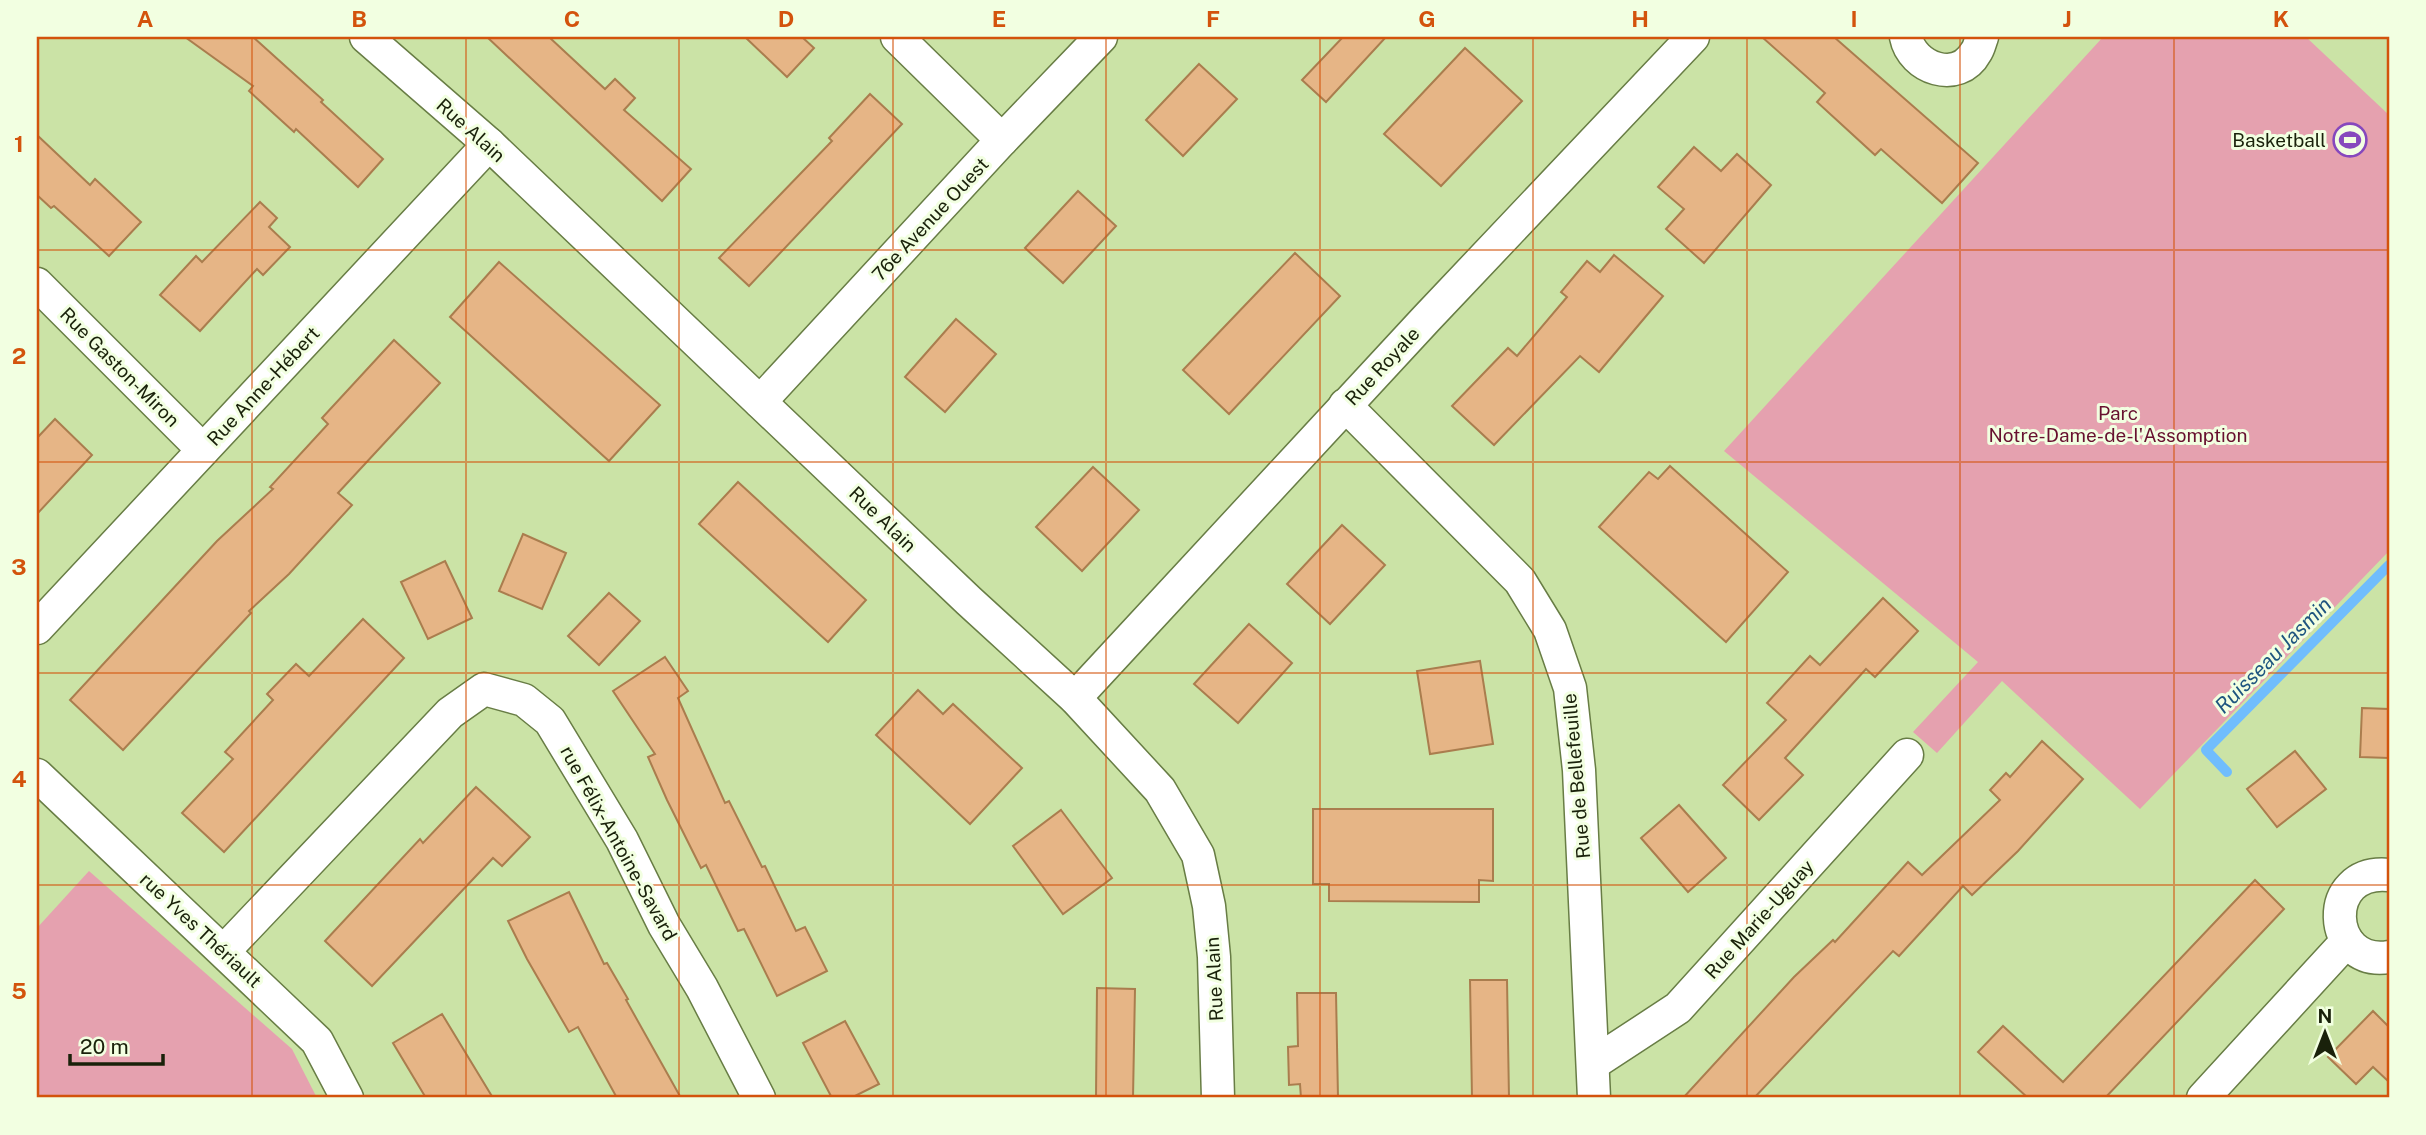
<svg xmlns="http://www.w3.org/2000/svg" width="2426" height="1135" viewBox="0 0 2426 1135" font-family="'Public Sans',sans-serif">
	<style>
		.green { fill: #e5a1af }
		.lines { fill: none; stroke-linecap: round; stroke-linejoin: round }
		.stream { stroke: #70bdfd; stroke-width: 10 }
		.building { fill: #e6b586; stroke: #aa7d4e; stroke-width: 2 }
		.street-casing { stroke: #687d45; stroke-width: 35 }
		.street { stroke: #fff; stroke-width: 32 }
		.grid { fill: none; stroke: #d3530c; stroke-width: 2; stroke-opacity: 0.55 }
		.labels { text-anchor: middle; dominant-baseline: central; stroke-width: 6; stroke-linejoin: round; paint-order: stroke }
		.street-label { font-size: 19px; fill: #19210a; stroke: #f2ffe1 }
		.poi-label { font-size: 19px; fill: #19210a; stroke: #f2ffe1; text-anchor: end }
		.park-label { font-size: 19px; fill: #67102f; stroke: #f2ffe1 }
		.water-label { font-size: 21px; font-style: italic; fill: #1e557f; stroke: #f2ffe1 }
		.neatline { fill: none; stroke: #d3530c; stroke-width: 2.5 }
		.grid-label { font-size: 23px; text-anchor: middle; font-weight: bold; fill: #d3530c }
	</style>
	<rect width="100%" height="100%" fill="#cbe3a6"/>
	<g class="green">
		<polygon points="2103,37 2306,37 2389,115 2389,551 2140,809 2002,681 1937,753 1913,732 1978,662 1724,451"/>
		<polygon points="89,871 292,1049 317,1098 37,1098 37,928"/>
	</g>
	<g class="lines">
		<polyline class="stream" points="2227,772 2206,750 2389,565"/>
	</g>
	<g class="building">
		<polygon points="185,37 253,37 323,100 321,102 383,159 358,187 296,129 294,132 249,91 253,86"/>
		<polygon points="487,37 549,37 605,89 615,79 635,98 624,110 691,169 662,201"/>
		<polygon points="745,37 802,37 814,48 787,77"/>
		<polygon points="1343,37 1386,37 1326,102 1302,80"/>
		<polygon points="1762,37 1834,37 1978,163 1942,203 1881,149 1875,155 1817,102 1825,93"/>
		<polygon points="1465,48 1522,101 1441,186 1384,134"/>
		<polygon points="1199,64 1237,99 1183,156 1146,120"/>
		<polygon points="870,94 902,124 749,286 719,258 832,141 829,138"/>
		<polygon points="37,135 90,185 95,179 141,222 109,256 54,206 51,208 37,195"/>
		<polygon points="1694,147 1721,171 1737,154 1771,185 1704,263 1666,229 1684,209 1658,187"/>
		<polygon points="1078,191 1116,226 1063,283 1025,248"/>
		<polygon points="260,202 277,218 269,227 290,247 263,275 257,269 200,331 160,295 196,256 202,262"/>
		<polygon points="1295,253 1340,296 1229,414 1183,370"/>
		<polygon points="1614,255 1663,296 1599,372 1580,356 1494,445 1452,406 1508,348 1517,356 1567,297 1561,292 1587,261 1600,272"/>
		<polygon points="499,262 660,405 609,461 450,317"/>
		<polygon points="956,319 996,354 945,412 905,377"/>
		<polygon points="394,340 440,383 338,493 352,505 289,574 249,611 251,613 123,750 70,700 217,541 273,489 270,487 328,424 322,418"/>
		<polygon points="55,419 92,455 37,514 37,438"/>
		<polygon points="1670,466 1788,572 1726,642 1599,527 1649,472 1658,479"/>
		<polygon points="1093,467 1139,510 1082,571 1036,527"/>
		<polygon points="738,482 866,600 828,642 699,524"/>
		<polygon points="1342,525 1385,565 1330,624 1287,584"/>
		<polygon points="523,534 566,553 542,609 499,591"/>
		<polygon points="445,561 472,618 428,639 401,582"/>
		<polygon points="609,593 640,621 599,665 568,636"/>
		<polygon points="1883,598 1918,631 1875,677 1866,669 1785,758 1803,775 1759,820 1723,785 1786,720 1767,703 1810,656 1820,665"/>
		<polygon points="363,619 404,658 224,852 182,813 233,759 225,752 273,700 267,694 296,664 309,676"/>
		<polygon points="1249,624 1292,663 1238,723 1194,684"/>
		<polygon points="665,657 688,691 678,698 725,803 729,801 762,867 765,866 796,931 805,927 827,971 777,996 744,929 738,931 706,865 701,868 667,800 648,757 655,754 613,691"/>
		<polygon points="1480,661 1493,744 1430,754 1417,671"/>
		<polygon points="918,690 943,714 953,704 1022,768 970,824 876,735"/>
		<polygon points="2362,708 2389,709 2389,758 2360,757"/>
		<polygon points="2042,741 2083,779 2018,851 1972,895 1963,886 1899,956 1893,951 1754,1098 1683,1098 1794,977 1833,940 1835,942 1908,862 1922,875 2000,800 1990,790 2006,773 2010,777"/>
		<polygon points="2295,751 2326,789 2277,827 2247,789"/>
		<polygon points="476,787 530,837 502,866 493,858 372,986 325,941 420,839 423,843"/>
		<polygon points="1679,805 1726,858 1688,892 1641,838"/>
		<polygon points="1313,809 1493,809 1493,881 1479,880 1479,902 1329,901 1329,884 1313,884"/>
		<polygon points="1061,810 1112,878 1063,914 1013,846"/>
		<polygon points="2255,880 2284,909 2105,1098 2028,1098 1978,1052 2003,1026 2063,1082"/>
		<polygon points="569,892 604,964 607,963 628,999 626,1000 681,1098 617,1098 578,1027 569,1032 527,959 508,921"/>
		<polygon points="1470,980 1507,980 1509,1098 1472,1098"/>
		<polygon points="1097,988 1135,989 1133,1098 1096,1098"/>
		<polygon points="1297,993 1336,993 1338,1098 1301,1098 1300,1084 1289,1085 1288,1047 1298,1046"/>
		<polygon points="2373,1011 2389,1027 2389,1082 2373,1067 2356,1084 2328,1057"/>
		<polygon points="442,1014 493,1098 426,1098 393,1043"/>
		<polygon points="845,1021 879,1084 851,1098 832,1098 803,1043"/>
	</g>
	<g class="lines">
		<defs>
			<g id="street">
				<polyline points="366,37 489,144 969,601 1075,698 1160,790 1198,855 1209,906 1214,957 1218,1098"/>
				<polyline points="897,37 1002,140"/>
				<path d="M1906,37C1912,68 1958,85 1976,52C1979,48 1980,42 1982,37"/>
				<polyline points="37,284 203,450"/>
				<polyline points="760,402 1002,140 1101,37"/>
				<polyline points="1345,405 1520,581 1550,630 1570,688 1579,770 1594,1098"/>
				<polyline points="37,628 489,144"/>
				<polyline points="1075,698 1426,319 1693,37"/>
				<polyline points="37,775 317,1041 347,1098"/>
				<path d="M2389,875C2321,868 2326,967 2389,957"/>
				<polyline points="224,951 450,713 484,689 524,700 550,721 622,840 664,925 702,988 759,1098"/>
				<polyline points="1594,1063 1678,1008 1907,755"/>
				<polyline points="2203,1098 2347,941"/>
			</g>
		</defs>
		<use href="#street" class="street-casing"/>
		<use href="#street" class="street"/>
	</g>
	<path class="grid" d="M252,37V1098M466,37V1098M679,37V1098M893,37V1098M1106,37V1098M1320,37V1098M1533,37V1098M1747,37V1098M1960,37V1098M2174,37V1098M37,250H2389M37,462H2389M37,673H2389M37,885H2389"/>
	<defs>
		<symbol id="stadium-ring" viewBox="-11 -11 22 22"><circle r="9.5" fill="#f2ffe1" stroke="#8648bd" stroke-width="1.5"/><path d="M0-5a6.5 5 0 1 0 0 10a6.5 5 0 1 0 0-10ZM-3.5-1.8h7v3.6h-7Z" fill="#8648bd"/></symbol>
	</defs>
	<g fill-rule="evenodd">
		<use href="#stadium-ring" x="2331" y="121" width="38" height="38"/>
	</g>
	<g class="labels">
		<g class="street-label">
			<text transform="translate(471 130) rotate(42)">Rue Alain</text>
			<text transform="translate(930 219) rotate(-47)">76e Avenue Ouest</text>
			<text transform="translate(1382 366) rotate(-47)">Rue Royale</text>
			<text transform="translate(120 367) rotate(45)">Rue Gaston-Miron</text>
			<text transform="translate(263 386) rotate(-47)">Rue Anne-Hébert</text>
			<text transform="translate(883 519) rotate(44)">Rue Alain</text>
			<text transform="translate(1576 776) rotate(-95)">Rue de Bellefeuille</text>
			<text transform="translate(619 843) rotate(61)">rue Félix-Antoine-Savard</text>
			<text transform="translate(1759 919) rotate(-48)">Rue Marie-Uguay</text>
			<text transform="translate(201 930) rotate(43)">rue Yves Thériault</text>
			<text transform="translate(1214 979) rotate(-93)">Rue Alain</text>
		</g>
		<g class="poi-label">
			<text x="2326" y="140">Basketball</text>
		</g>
		<g class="park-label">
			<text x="2118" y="413">Parc<tspan x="2118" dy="22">Notre-Dame-de-l'Assomption</tspan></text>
		</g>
		<g class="water-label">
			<text transform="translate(2273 655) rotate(-45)">Ruisseau Jasmin</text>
		</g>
	</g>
	<rect width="2426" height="1135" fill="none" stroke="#f2ffe1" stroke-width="77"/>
	<g transform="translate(2325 1033)" stroke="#f2ffe1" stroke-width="5" paint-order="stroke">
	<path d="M0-5L12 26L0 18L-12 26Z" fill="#19210a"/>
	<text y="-10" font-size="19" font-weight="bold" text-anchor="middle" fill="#19210a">N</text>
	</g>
	<path d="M70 1054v10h93v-10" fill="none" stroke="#19210a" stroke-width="3.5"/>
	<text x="80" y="1054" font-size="21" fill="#19210a" stroke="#f2ffe1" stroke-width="5" paint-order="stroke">20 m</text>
	<rect x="38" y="38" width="2350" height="1058" class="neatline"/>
	<g class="grid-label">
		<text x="145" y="27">A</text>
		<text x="359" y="27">B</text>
		<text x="572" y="27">C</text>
		<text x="786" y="27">D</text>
		<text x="999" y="27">E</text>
		<text x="1213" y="27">F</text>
		<text x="1427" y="27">G</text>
		<text x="1640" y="27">H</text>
		<text x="1854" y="27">I</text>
		<text x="2067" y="27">J</text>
		<text x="2281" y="27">K</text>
		<text x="19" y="152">1</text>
		<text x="19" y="364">2</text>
		<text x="19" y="575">3</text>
		<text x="19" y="787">4</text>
		<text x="19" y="999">5</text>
	</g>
</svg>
